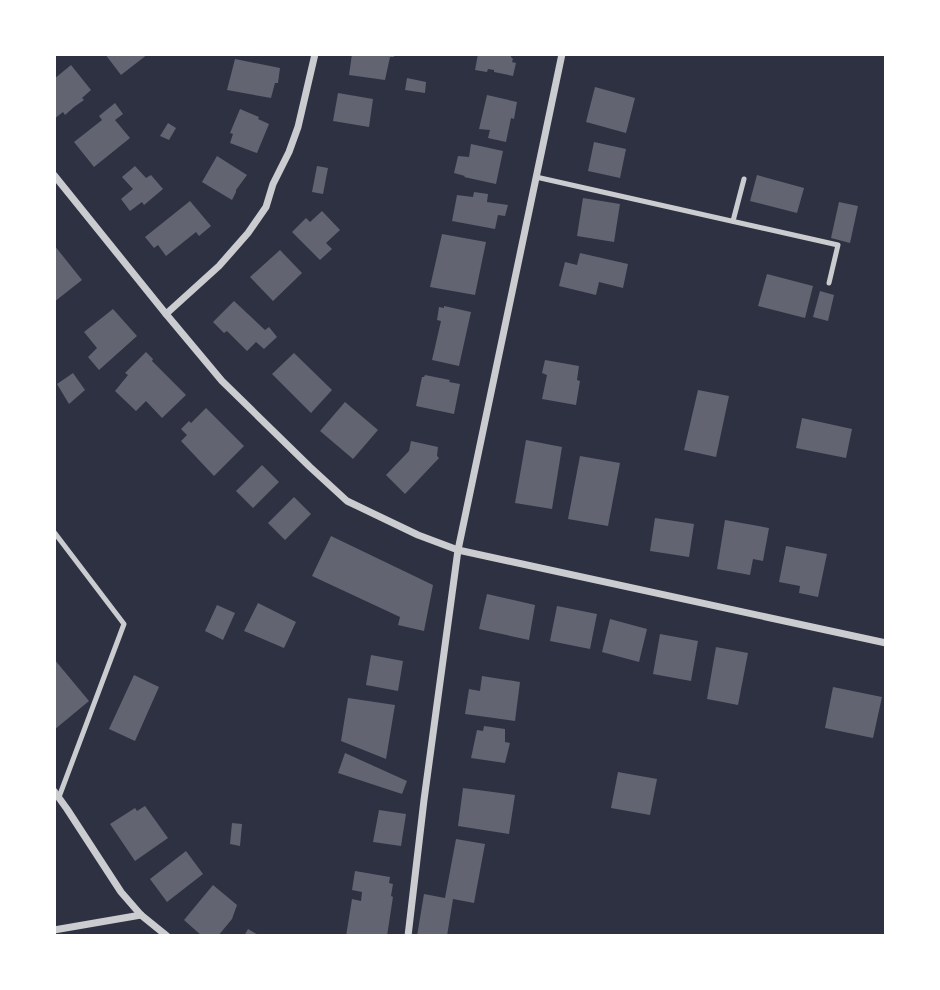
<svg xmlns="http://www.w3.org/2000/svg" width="940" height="990" viewBox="0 0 940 990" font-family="'Golos Text',sans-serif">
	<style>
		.building { fill: #626471 }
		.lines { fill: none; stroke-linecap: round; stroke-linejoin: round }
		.service { stroke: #caccd0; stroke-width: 5 }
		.minor { stroke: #caccd0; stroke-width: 7 }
	</style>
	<rect width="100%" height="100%" fill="#2d3142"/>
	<g class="building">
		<polygon points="105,54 148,54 121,75"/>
		<polygon points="352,54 394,54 394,57 390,57 385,80 349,75"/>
		<polygon points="478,54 511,54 511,57 513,59 512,62 516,63 513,76 494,72 494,70 488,69 487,72 475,70"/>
		<polygon points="235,59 280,68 278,83 275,83 271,98 227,90"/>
		<polygon points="71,65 91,90 82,98 84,100 74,107 65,115 63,112 54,119 54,79"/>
		<polygon points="407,78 426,82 425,93 405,90"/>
		<polygon points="595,87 635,98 626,133 586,122"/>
		<polygon points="338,93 373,99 369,127 333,121"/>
		<polygon points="487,95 517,102 514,119 511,118 506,142 488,138 490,130 479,129"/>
		<polygon points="115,103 123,114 115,120 130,138 94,167 74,142 102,120 99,116"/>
		<polygon points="240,109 259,117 258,119 269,124 257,153 230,143 233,134 230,133"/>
		<polygon points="168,123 176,128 169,140 160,136"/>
		<polygon points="594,142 626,149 620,178 588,171"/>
		<polygon points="471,144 503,151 496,184 464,177 465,176 454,173 458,156 469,157"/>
		<polygon points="217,156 247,175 236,190 236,192 232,200 202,182"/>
		<polygon points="135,166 146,178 151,175 163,189 144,205 142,202 130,211 121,199 133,189 122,177"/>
		<polygon points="317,166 328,168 323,194 312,192"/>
		<polygon points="757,175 804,188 797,213 750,201"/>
		<polygon points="474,192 488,194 487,202 508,205 505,216 498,215 495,229 452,221 457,195 473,197"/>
		<polygon points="583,198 620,204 614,242 577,236"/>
		<polygon points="190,201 211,226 199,236 196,232 166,256 158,245 154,248 145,237"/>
		<polygon points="839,202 858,206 850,243 831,238"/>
		<polygon points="322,211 340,230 326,243 332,249 320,260 292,232 306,218 310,222"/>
		<polygon points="442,234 486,242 475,295 430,287"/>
		<polygon points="54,245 82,280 54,302"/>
		<polygon points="280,250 302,273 273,301 250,277"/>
		<polygon points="580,253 628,264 623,288 599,282 596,295 559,286 565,262 577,265"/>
		<polygon points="767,274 813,286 805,318 758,306"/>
		<polygon points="820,291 834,295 828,321 813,317"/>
		<polygon points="234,301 265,330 269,327 277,337 264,349 256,342 247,351 227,331 224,333 213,322"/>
		<polygon points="444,306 471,312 459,366 432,360 441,321 437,320 439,307 444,308"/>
		<polygon points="113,309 137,336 99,370 88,357 97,348 84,332"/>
		<polygon points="146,352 153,359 152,361 186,395 162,418 146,401 136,411 115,391 128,375 125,373"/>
		<polygon points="294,353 332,390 311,413 272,374"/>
		<polygon points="545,360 579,366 577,380 580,381 576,405 542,399 547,375 542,373"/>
		<polygon points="73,373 85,390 69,404 57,384"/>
		<polygon points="425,375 450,380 449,382 460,384 454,414 416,406 422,377 424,377"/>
		<polygon points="698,390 729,396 716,457 684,450"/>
		<polygon points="345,402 378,430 353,459 320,431"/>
		<polygon points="206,408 244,446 214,476 181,441 187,435 181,429 189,421 191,423"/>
		<polygon points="802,418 852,429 846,458 796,448"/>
		<polygon points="526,440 562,447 552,509 515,503"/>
		<polygon points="411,441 438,447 437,456 439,458 405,494 386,475 409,451"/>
		<polygon points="580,456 620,463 608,526 568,519"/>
		<polygon points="262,465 279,482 253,508 236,491"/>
		<polygon points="294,497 311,514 285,540 268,523"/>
		<polygon points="655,518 694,524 689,557 650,551"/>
		<polygon points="725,520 769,528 763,561 753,559 750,575 717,569"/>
		<polygon points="331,536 433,585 424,631 398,625 400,617 312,576"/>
		<polygon points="786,546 827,554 818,597 799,593 800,586 779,582"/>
		<polygon points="487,594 535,605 529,640 479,629"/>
		<polygon points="258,603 296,622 284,648 244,631"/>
		<polygon points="217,605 235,613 223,640 205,631"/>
		<polygon points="557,606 597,614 590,649 550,641"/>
		<polygon points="610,619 647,629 639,662 602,652"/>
		<polygon points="660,634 698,641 691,681 653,674"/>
		<polygon points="716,647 748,653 738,705 707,699"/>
		<polygon points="371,655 403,661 398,691 366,685"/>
		<polygon points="54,659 89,701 54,730"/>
		<polygon points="134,675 159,687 135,741 109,729"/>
		<polygon points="482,676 520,682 515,721 465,714 469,689 480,691"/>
		<polygon points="833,687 882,697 873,738 825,728"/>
		<polygon points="348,698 395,705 386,759 341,741"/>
		<polygon points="484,726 505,729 505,742 510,743 505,763 471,758 477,730 483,731"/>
		<polygon points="345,753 407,781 402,794 338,773"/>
		<polygon points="618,772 657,779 650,815 611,808"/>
		<polygon points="463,788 515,795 509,834 458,826"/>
		<polygon points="145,806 168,838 135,861 110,824 135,808 137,811"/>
		<polygon points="379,810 406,814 401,846 373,842"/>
		<polygon points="232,823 242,824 240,846 230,844"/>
		<polygon points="456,839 485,844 474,903 453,899 447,936 417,936 424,894 445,898"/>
		<polygon points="186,851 203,874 167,902 150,879"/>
		<polygon points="355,871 390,877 389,883 393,884 391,896 393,897 387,936 346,936 352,899 361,901 362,892 352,890"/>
		<polygon points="213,885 237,905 232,919 218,936 202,936 184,920"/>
		<polygon points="248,929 260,936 244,936"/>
	</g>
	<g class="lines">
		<g class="service">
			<polyline points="536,177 838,245 829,283"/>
			<polyline points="733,221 744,179"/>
			<polyline points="54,532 124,624 59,797"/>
		</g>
		<g class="minor">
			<polyline points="54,175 166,314 222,381 310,467 347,501 418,535 458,550 886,643"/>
			<polyline points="166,314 219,266 248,233 266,207 273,184 289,152 298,127 315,54"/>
			<polyline points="54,791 67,809 121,892 141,915 167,936"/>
			<polyline points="54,930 141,915"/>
			<polyline points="408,936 424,800 458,550 562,54"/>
		</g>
	</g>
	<rect width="940" height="990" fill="none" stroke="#ffffff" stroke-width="112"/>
</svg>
